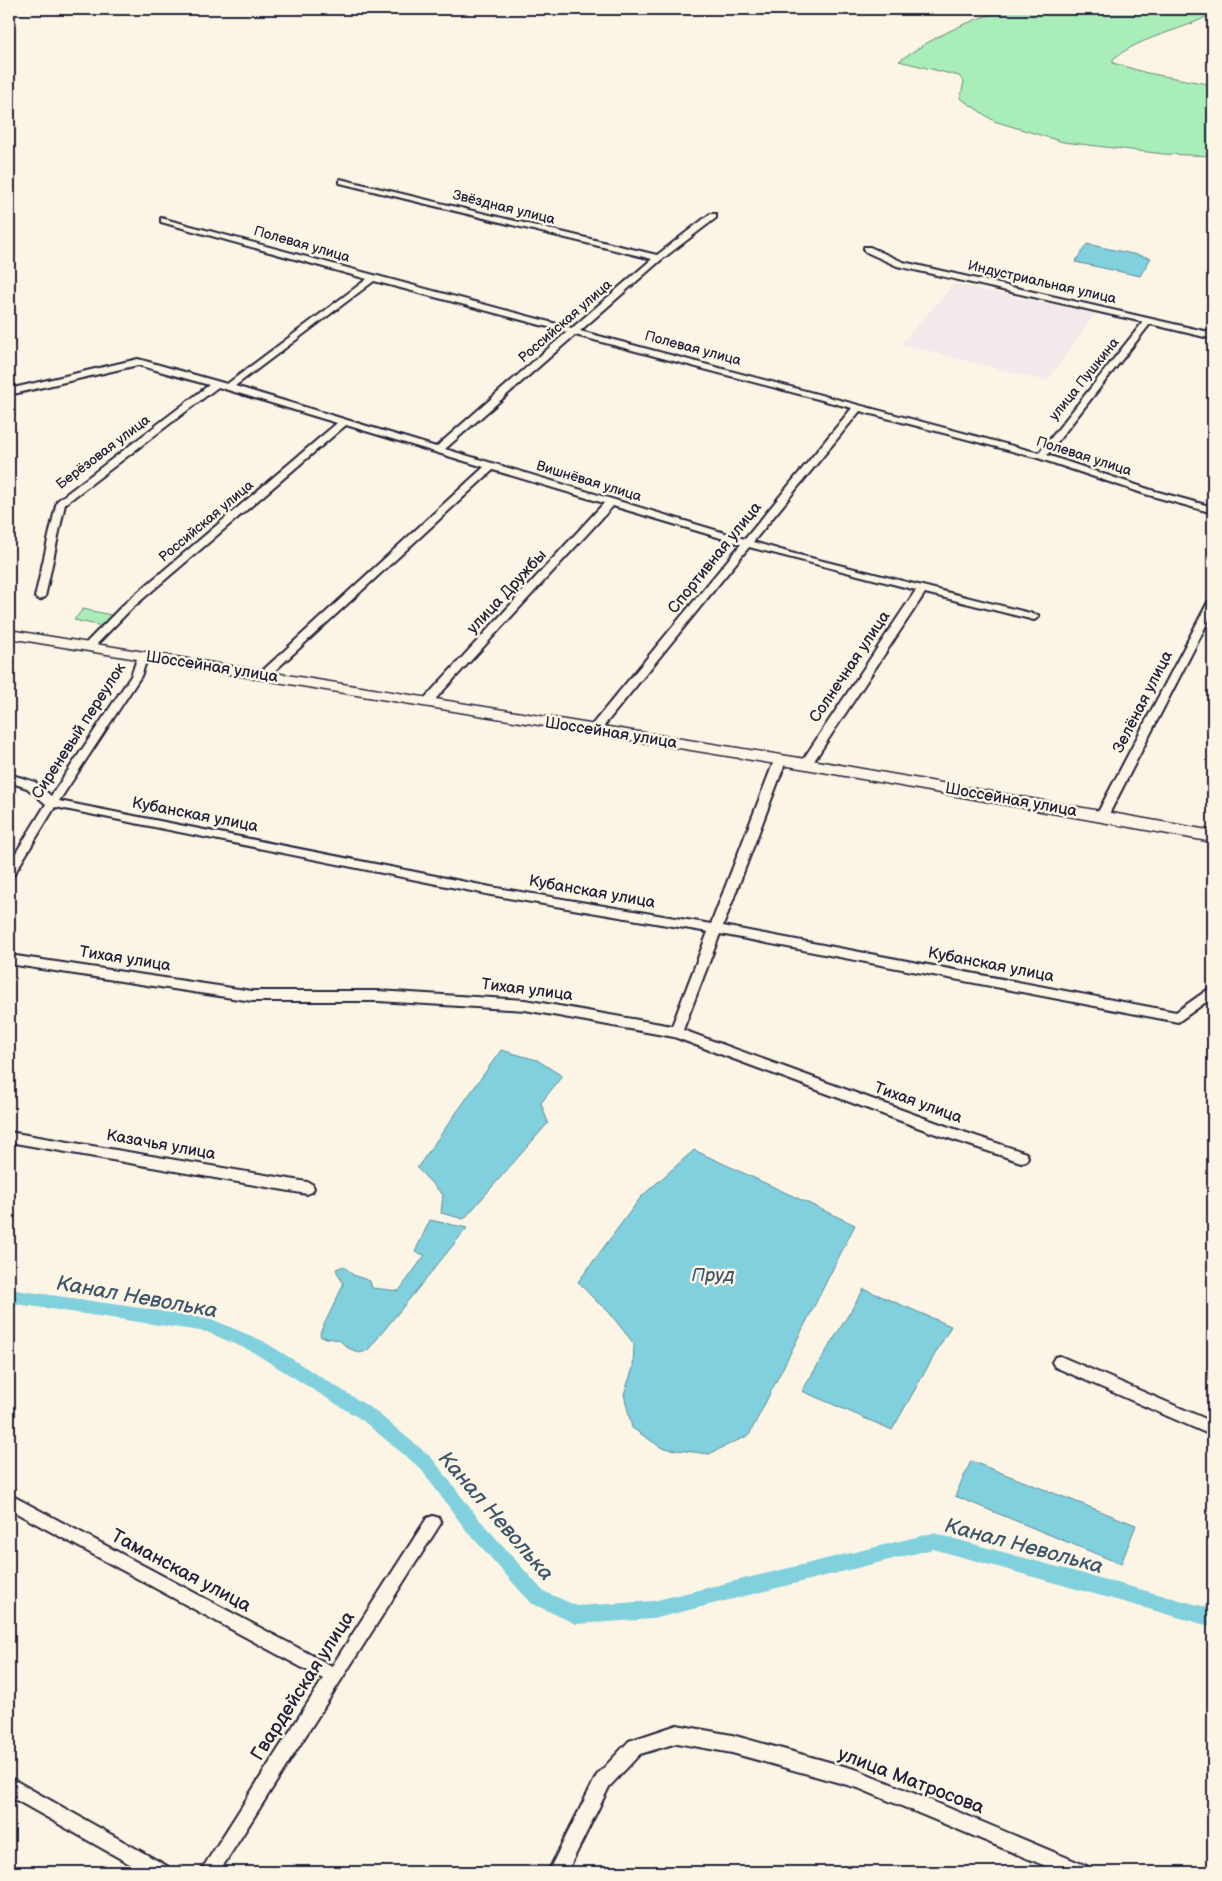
<svg xmlns="http://www.w3.org/2000/svg" width="1222" height="1881" viewBox="0 0 1222 1881" font-family="'Balsamiq Sans',sans-serif">
	<style>
		.built { fill: #f3e8eb }
		.green { fill: #a9edb8; stroke: #66887a }
		.water { fill: #81d0dd; stroke: #5b8a9c }
		.lines { fill: none; stroke-linecap: round; stroke-linejoin: round }
		.canal { fill: #81d0dd; fill-rule: evenodd }
		.street-casing { stroke: #22223b; stroke-width: 4 }
		.secondary-casing { stroke: #22223b; stroke-width: 3 }
		.street { fill: #fcf5e5; fill-rule: evenodd }
		.secondary { fill: #fcf5e5; fill-rule: evenodd }
		.labels { text-anchor: middle; dominant-baseline: central; stroke-width: 5; stroke-linejoin: round; paint-order: stroke }
		.far-street-label { font-size: 14px; fill: #22223b; stroke: #fcf5e5 }
		.street-label { font-size: 16px; fill: #22223b; stroke: #fcf5e5 }
		.water-label { font-size: 18px; font-style: italic; fill: #3e566c; stroke: #fcf5e5 }
		.near-street-label { font-size: 19px; fill: #22223b; stroke: #fcf5e5 }
		.near-water-label { font-size: 21px; font-style: italic; fill: #3e566c; stroke: #fcf5e5 }
	</style>
	<rect width="100%" height="100%" fill="#fcf5e5"/>
	<filter id="ink" filterUnits="userSpaceOnUse"><feTurbulence type="fractalNoise" baseFrequency=".02" numOctaves="2"/><feDisplacementMap in="SourceGraphic" scale="10" xChannelSelector="R" yChannelSelector="G"/><feConvolveMatrix kernelMatrix="1 2 1 2 8 2 1 2 1" color-interpolation-filters="sRGB"/></filter>
	<g filter="url(#ink)">
		<polygon class="built" points="954,284 1095,314 1047,381 901,344"/>
		<g class="green">
			<path d="M1008,9H1213V13C1179,33 1145,34 1113,59V63L1147,73L1213,85V156L1164,154L1063,142L994,121L960,98L964,82L959,76L899,61C933,37 968,20 1008,9Z"/>
			<polygon points="83,609 111,615 102,626 74,620"/>
		</g>
		<g class="water">
			<polygon points="1087,244 1151,258 1140,276 1075,262"/>
			<polygon points="501,1050 537,1060 562,1076 541,1103 548,1123 464,1219 441,1213 443,1195 417,1168"/>
			<polygon points="694,1150 855,1225 749,1435 709,1454 662,1448 632,1428 624,1394 633,1368 634,1344 608,1311 596,1301 578,1282 641,1197"/>
			<path d="M430,1220L467,1228L368,1350L360,1353L348,1348L339,1340L321,1337L320,1333C323,1326 343,1287 343,1284C342,1279 337,1274 336,1269L344,1266L353,1275L370,1281L372,1288L399,1291L425,1255L415,1252Z"/>
			<polygon points="864,1289 951,1326 892,1430 802,1391"/>
			<polygon points="971,1461 1136,1525 1121,1564 955,1496"/>
		</g>
		<g class="lines">
			<polygon class="canal" points="9,1289 209,1318 263,1341 374,1410 432,1458 478,1518 543,1591 577,1606 653,1601 933,1533 1213,1609 1213,1627 933,1549 653,1619 576,1624 531,1603 466,1530 420,1468 362,1420 251,1351 207,1332 9,1303"/>
			<defs>
				<g id="street">
					<path d="M340,179L657,255L710,214H716V218L661,260L580,331L1039,453L1143,322L897,266L864,251V247H870L903,262L1213,333V339L1150,324L1047,455L1151,490L1213,507V513L1145,494L1038,458L860,411L753,542L791,553L1038,615L1039,617L1034,620L925,593L810,767L806,768L800,764L916,590L749,547L598,733H590L588,730L590,727L741,544L613,506L430,705H422L420,703L422,701L604,503L493,470L268,677H260L259,675L260,673L484,467L346,425L131,609L93,648H85L84,646L85,644L123,605L337,423L218,387L65,504L45,597L40,600L35,597L57,501L209,385L138,365L9,395V389L138,359L227,384L367,279L161,222V218L572,328L652,259L340,183ZM374,281L567,332L436,447L235,386ZM575,335L852,408L745,539L445,449Z"/>
					<polygon points="1213,599 1213,612 1108,816 1102,820 1098,819 1096,816 1208,602"/>
					<polygon points="143,653 148,656 141,676 59,801 491,887 711,924 774,761 780,757 786,761 723,926 1176,1012 1213,986 1213,997 1178,1022 720,934 683,1030 946,1126 1026,1153 1028,1157 1026,1161 1021,1162 936,1134 674,1037 525,1010 378,1001 252,1001 9,964 9,955 252,991 378,991 525,1000 672,1026 708,932 491,895 55,807 13,876 9,877 9,864 46,804 27,788 9,782 9,774 35,782 51,796 131,676 138,656"/>
					<polygon points="9,1132 307,1182 312,1184 314,1188 312,1192 307,1194 9,1142"/>
					<polygon points="1060,1356 1213,1422 1213,1436 1055,1367 1052,1362 1055,1357"/>
					<polygon points="9,1494 332,1666 427,1518 433,1516 439,1518 441,1523 219,1872 200,1872 323,1679 9,1509"/>
					<polygon points="677,1725 732,1735 858,1770 1087,1866 1090,1872 1060,1872 858,1788 732,1753 677,1743 640,1754 609,1787 567,1872 548,1872 597,1775 629,1741"/>
					<polygon points="9,1777 167,1866 170,1872 144,1872 9,1796"/>
				</g>
				<polygon id="secondary" points="9,630 806,759 1213,831 1213,842 806,769 9,638"/>
			</defs>
			<use href="#street" class="street-casing"/>
			<use href="#secondary" class="secondary-casing"/>
			<use href="#street" class="street"/>
			<use href="#secondary" class="secondary"/>
		</g>
	</g>
	<g class="labels">
		<g class="far-street-label">
			<text transform="translate(504 207) rotate(14)">Звёздная улица</text>
			<text transform="translate(302 244) rotate(16)">Полевая улица</text>
			<text transform="translate(1042 282) rotate(13)">Индустриальная улица</text>
			<text transform="translate(565 321) rotate(-41)">Российская улица</text>
			<text transform="translate(693 348) rotate(15)">Полевая улица</text>
			<text transform="translate(1084 379) rotate(-51)">улица Пушкина</text>
			<text transform="translate(103 452) rotate(-37)">Берёзовая улица</text>
			<text transform="translate(1084 456) rotate(18)">Полевая улица</text>
			<text transform="translate(589 481) rotate(17)">Вишнёвая улица</text>
			<text transform="translate(206 521) rotate(-40)">Российская улица</text>
		</g>
		<g class="street-label">
			<text transform="translate(715 558) rotate(-51)">Спортивная улица</text>
			<text transform="translate(507 592) rotate(-47)">улица Дружбы</text>
			<text transform="translate(212 667) rotate(9)">Шоссейная улица</text>
			<text transform="translate(850 667) rotate(-56)">Солнечная улица</text>
			<text transform="translate(1143 702) rotate(-63)">Зелёная улица</text>
			<text transform="translate(79 731) rotate(-57)">Сиреневый переулок</text>
			<text transform="translate(611 733) rotate(9)">Шоссейная улица</text>
			<text transform="translate(1011 800) rotate(10)">Шоссейная улица</text>
			<text transform="translate(195 815) rotate(11)">Кубанская улица</text>
			<text transform="translate(592 892) rotate(10)">Кубанская улица</text>
			<text transform="translate(125 959) rotate(9)">Тихая улица</text>
			<text transform="translate(991 965) rotate(11)">Кубанская улица</text>
			<text transform="translate(527 990) rotate(7)">Тихая улица</text>
			<text transform="translate(918 1103) rotate(20)">Тихая улица</text>
			<text transform="translate(161 1145) rotate(10)">Казачья улица</text>
		</g>
		<g class="water-label">
			<text x="713" y="1275">Пруд</text>
		</g>
		<g class="near-street-label">
			<text transform="translate(181 1571) rotate(28)">Таманская улица</text>
			<text transform="translate(303 1686) rotate(-57)">Гвардейская улица</text>
			<text transform="translate(911 1781) rotate(21)">улица Матросова</text>
		</g>
		<g class="near-water-label">
			<text transform="translate(137 1297) rotate(10)">Канал Неволька</text>
			<text transform="translate(496 1516) rotate(49)">Канал Неволька</text>
			<text transform="translate(1024 1546) rotate(15)">Канал Неволька</text>
		</g>
	</g>
	<rect width="1222" height="1881" fill="none" stroke="#fcf5e5" stroke-width="30"/>
	<rect x="15" y="15" width="1192" height="1851" fill="none" stroke="#22223b" stroke-width="2" filter="url(#ink)"/>
</svg>
